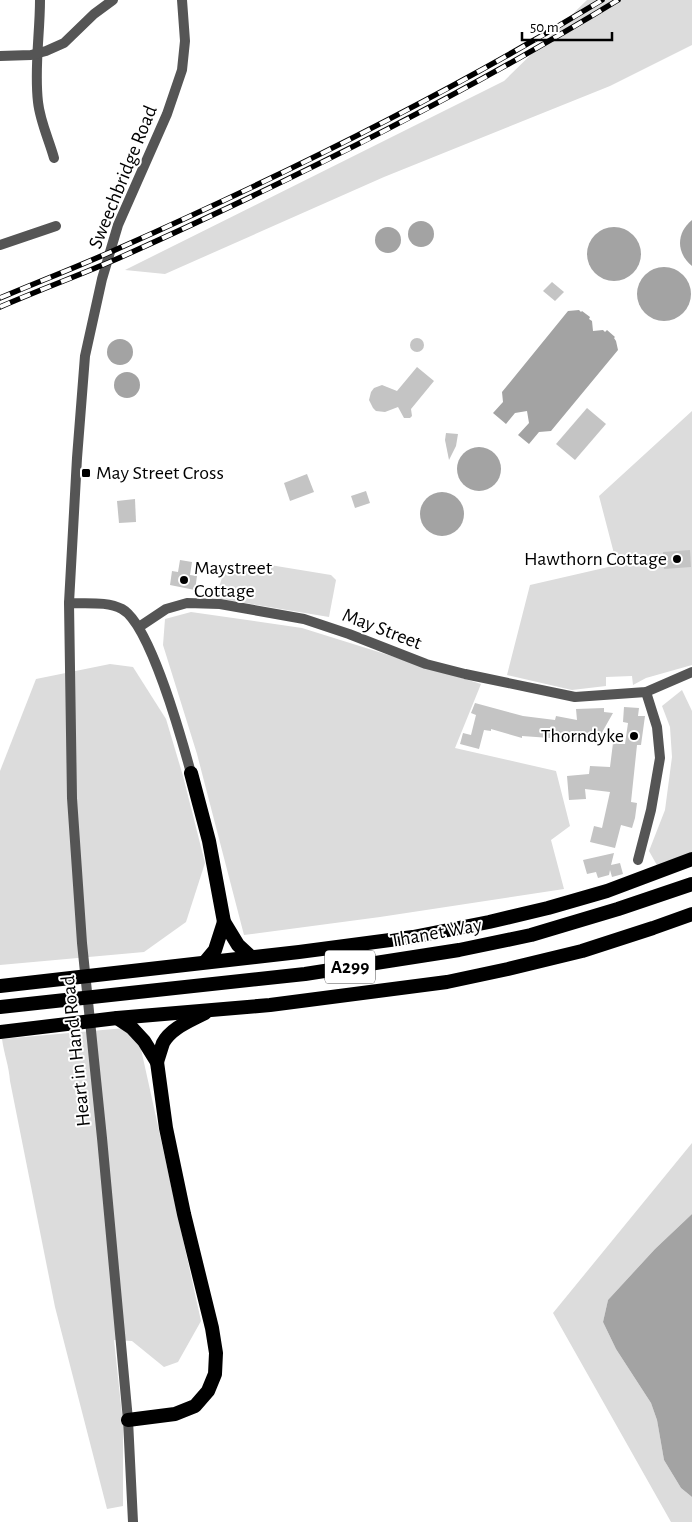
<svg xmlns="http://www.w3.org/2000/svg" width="692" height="1522" viewBox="0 0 692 1522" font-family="'Alegreya Sans',sans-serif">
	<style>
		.green { fill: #dcdcdc }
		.water { fill: #a3a3a3 }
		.building { fill: #c4c4c4 }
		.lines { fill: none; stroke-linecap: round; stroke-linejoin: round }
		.minor { stroke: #555; stroke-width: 10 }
		.tertiary { stroke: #555; stroke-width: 10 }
		.trunk { stroke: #000; stroke-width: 14 }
		.rail-casing { stroke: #000; stroke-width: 5.5 }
		.rail { stroke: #fff; stroke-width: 4; stroke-dasharray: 11; stroke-linecap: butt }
		.poi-dot { fill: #000; stroke: #fff; stroke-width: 2 }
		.labels { text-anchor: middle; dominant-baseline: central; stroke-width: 4; stroke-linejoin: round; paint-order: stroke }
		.shield { fill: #fff; stroke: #4c4c4c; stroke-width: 1 }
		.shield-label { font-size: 19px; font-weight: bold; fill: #000 }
		.street-label { font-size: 20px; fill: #000; stroke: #fff }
		.poi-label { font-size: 20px; fill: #000; stroke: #fff; text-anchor: start }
	</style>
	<rect width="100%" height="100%" fill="#fff"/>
	<g class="green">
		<polygon points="587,0 692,0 692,45 610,86 384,177 165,274 125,270 504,81"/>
		<polygon points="692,411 692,665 646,678 633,685 632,676 606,677 606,686 572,690 507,675 530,585 617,565 599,496"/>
		<polygon points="264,564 331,575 336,580 329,617 216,598 225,567"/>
		<polygon points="191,612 302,628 481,684 455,748 556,771 570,826 551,840 564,889 380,917 244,935 197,754 163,645 165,619"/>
		<polygon points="110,664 133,667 166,719 183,776 205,863 186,922 144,952 0,965 0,771 36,679"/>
		<polygon points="682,690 692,711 692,852 658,867 649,851 665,810 672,757 670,727 662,706"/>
		<path d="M125,1028L141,1049L201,1321L178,1362L164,1367L132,1341L114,1340L123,1424V1506L107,1509L55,1307L10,1081C9,1066 4,1054 2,1039Z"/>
		<polygon points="692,1143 692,1214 655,1249 608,1300 603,1322 616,1349 651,1403 657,1420 664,1460 681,1488 692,1497 692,1522 671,1522 553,1313"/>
	</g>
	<g class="water">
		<path d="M692,220V266C676,253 676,233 692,220Z"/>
		<circle cx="421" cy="234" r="13"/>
		<circle cx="614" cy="254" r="27"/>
		<circle cx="388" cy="240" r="13"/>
		<circle cx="664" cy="294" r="27"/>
		<polygon points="579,310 581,312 582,311 590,317 589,319 592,321 593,331 603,330 605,332 607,330 615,337 614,338 616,341 618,350 551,431 539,432 529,444 518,435 529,423 527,411 515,413 506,424 493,413 503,402 502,392 568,311"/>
		<circle cx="120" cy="352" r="13"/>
		<circle cx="127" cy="385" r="13"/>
		<circle cx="479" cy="469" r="22"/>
		<circle cx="442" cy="514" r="22"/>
		<polygon points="692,1214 692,1497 681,1488 664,1460 657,1420 651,1403 616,1349 603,1322 608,1300 655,1249"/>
	</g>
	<g class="building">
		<polygon points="552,282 564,292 555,301 543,291"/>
		<circle cx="417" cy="345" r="7"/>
		<polygon points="417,367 434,381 411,409 412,416 410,418 404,418 398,407 385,412 376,411 373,408 369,400 371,392 374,388 382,385 397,391"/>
		<polygon points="587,408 606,424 575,460 556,444"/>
		<polygon points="446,433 458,434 456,446 449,460 445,440"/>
		<polygon points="307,474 314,492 290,501 284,483"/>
		<polygon points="366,491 370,503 355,508 351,496"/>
		<polygon points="135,499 136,522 119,523 117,501"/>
		<polygon points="690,550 691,567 664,569 663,552"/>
		<polygon points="180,560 192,562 190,575 197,576 195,590 170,585 172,571 178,572"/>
		<polygon points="475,703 523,716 555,720 556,716 577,720 576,709 604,708 604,712 613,713 596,743 571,741 571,743 550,740 550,738 522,736 522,738 491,729 491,731 484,730 479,749 460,744 463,733 471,735 476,715 471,713"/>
		<polygon points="624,707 639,708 638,716 645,716 641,745 637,745 631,802 637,803 635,818 632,828 621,825 615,848 590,842 594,826 602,828 610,792 585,789 586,799 569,800 567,776 589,774 590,766 610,767 613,743 625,744 628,723 623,722"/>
		<polygon points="614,853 611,865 620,863 623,874 612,877 610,870 609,875 598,878 596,872 587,874 583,860"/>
	</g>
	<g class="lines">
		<g class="minor">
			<path d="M40,0C40,34 34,68 38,102C40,121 49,140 54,158"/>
			<polyline points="0,56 31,55 46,51 64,43 94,14 113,0"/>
			<polyline points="0,245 56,226"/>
			<polyline points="139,627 166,609 187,603 220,604 304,619 349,634 426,664 465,674 575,697 646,692 692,672"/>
			<polyline points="638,860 651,810 660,758 657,727 646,692"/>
		</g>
		<g class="tertiary">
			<path d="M69,603C86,604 107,601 122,609C150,624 182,740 191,773"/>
			<polyline points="133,1522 128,1420 102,1138 82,943 72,798 69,603 77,458 85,356 102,279 118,225 167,114 182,70 185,41 182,0"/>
		</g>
		<g class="trunk">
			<polyline points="191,773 209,841 224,922 238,945 251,957"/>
			<polyline points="205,962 215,950 224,922"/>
			<polyline points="0,986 299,952 413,937 489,922 548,908 607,891 692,859"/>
			<polyline points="0,1007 305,974 459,950 531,935 618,909 692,884"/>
			<polyline points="117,1018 132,1028 144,1041 157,1062 166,1128 184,1214 212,1328 216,1353 215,1374 208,1391 195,1406 175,1414 128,1420"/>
			<polyline points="0,1032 117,1018 270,1005 447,982 508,969 582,951 653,928 692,914"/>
			<path d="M157,1062C159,1056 161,1049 163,1043C171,1028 190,1021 205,1013"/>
		</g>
		<defs>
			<g id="rail">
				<path d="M0,298C38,282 77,267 115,250C282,176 446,95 602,0"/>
				<path d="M0,307C39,290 80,275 119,258C290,181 458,98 618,0"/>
			</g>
		</defs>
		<use href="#rail" class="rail-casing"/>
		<use href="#rail" class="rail"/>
	</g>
	<g class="poi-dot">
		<rect x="81" y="468" width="10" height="10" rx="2.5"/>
		<circle cx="677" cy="559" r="5"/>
		<circle cx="184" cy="580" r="5"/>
		<circle cx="634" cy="736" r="5"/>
	</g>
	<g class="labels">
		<rect class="shield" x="325" y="950.5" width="50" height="33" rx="4"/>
		<g class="shield-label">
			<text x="350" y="967">A299</text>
		</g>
		<g class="street-label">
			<text transform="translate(123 177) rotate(-68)">Sweechbridge Road</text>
			<text transform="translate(382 629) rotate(21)">May Street</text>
			<text transform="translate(436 933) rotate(-10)">Thanet Way</text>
			<text transform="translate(76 1051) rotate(-96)">Heart in Hand Road</text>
		</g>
		<g class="poi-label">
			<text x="96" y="473">May Street Cross</text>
			<text x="667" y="559" text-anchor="end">Hawthorn Cottage</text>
			<text x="194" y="568">Maystreet<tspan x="194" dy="23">Cottage</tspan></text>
			<text x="624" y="736" text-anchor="end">Thorndyke</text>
		</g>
	</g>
	<path d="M522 32v8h90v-8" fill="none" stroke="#000000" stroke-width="2.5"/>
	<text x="530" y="32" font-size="15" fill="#000000" stroke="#ffffff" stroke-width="4" paint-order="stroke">50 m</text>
</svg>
